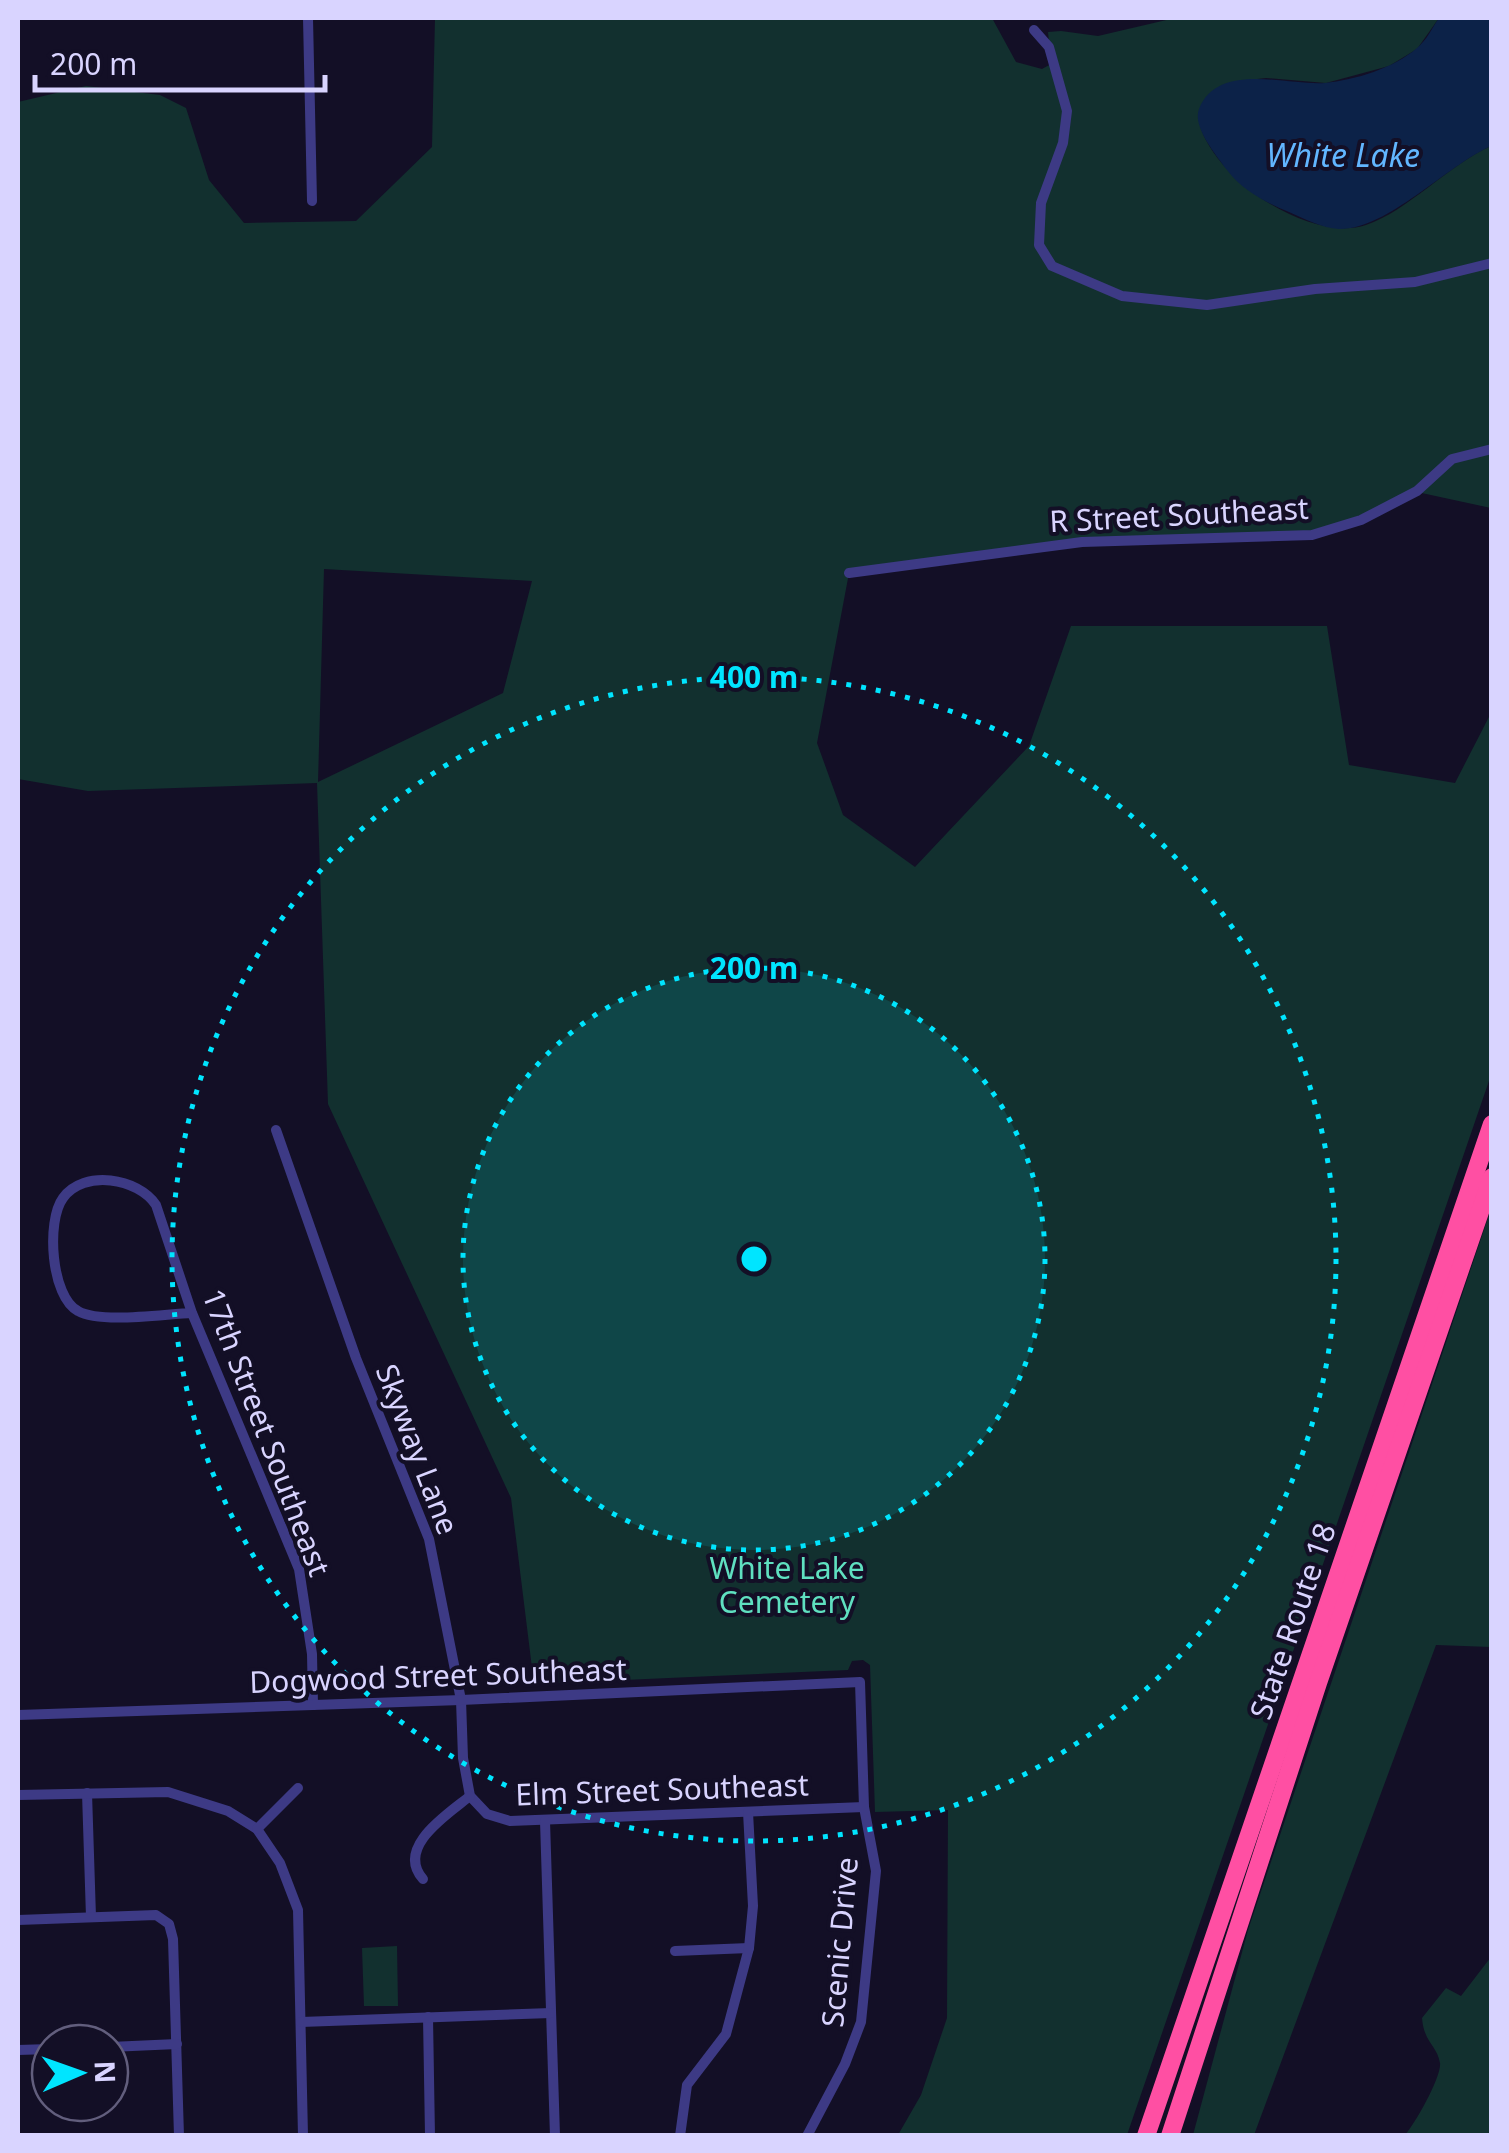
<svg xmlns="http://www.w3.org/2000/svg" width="1509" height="2153" viewBox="0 0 1509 2153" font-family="'Noto Sans',sans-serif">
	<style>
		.green { fill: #12302f; fill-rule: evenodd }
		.water { fill: #0c2248 }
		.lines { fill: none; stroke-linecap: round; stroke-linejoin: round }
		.street { stroke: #3d3a85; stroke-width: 10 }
		.highway { stroke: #ff4fa3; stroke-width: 18 }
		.ring { fill: none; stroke: #00e5ff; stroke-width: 5; stroke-dasharray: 5 10 }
		.labels { text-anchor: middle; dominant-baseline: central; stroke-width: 8; stroke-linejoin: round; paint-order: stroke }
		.street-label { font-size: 30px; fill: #d9d4ff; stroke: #130f26 }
		.park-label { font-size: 30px; fill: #5fe0c0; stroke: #130f26 }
		.water-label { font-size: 32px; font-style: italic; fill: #62b6ff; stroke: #130f26 }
		.centre { fill: #00e5ff; stroke: #130f26; stroke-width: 5 }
		.ring-label { font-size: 30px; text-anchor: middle; font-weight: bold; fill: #00e5ff; stroke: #130f26; stroke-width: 8; stroke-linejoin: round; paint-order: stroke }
	</style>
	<rect width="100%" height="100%" fill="#130f26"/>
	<g class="green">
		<path d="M435,18H992L1016,62L1042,69L1051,64L1048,32L1061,31L1098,36L1175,18H1439L1417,49L1389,66L1326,83L1266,78L1239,81L1215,91L1198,116C1206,175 1309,244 1366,225C1408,211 1448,165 1491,146V508L1417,492L1312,535L1082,542L849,573L817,743L843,815L915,867L1029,746L1071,626H1327L1349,765L1455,783L1491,713V1075L1127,2135H898L921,2095L947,2018L948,1810L875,1812L870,1665L863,1660L852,1661L848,1670L534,1684L511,1498L328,1104L317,783L88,791L18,779V102L86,86L160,95L186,108L209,180L244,223L356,221L432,147ZM324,569L532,581L503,693L318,782Z"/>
		<polygon points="1491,1209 1491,1647 1436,1645 1254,2135 1193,2135 1248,1930"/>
		<polygon points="397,1946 398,2006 364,2006 362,1948"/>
		<path d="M1491,1957V2135H1405C1415,2124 1442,2076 1440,2063C1437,2045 1424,2043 1422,2018L1446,1988L1461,1996Z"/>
	</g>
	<path class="water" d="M1439,18H1491V146C1446,166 1387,230 1339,229C1322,228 1305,219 1289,212C1265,202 1243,191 1227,170C1217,156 1192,127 1199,109C1218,61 1289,86 1325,83C1355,80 1394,68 1417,48C1427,40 1432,28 1439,18Z"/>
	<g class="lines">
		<g class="street">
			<polyline points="308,18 312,201"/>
			<polyline points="1034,30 1049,47 1067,111 1063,143 1041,203 1039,245 1052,266 1122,296 1207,305 1315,289 1415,282 1492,263"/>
			<polyline points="849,573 1082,542 1312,535 1361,520 1417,491 1452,459 1492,449"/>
			<polyline points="276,1130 356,1358 429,1539 461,1700 463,1758 470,1796 487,1814 510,1821 864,1807"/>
			<path d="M192,1313C164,1314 101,1324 78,1311C51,1297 46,1221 63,1198C84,1169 138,1178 156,1205L192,1313L299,1569L312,1654L313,1705"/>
			<polyline points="18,1715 461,1700 860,1682 864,1807 876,1871 861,2022 845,2064 807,2136"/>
			<polyline points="87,1793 91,1917"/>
			<polyline points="18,1795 168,1792 228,1811 257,1829 280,1863 298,1910 303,2136"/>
			<polyline points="545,1821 555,2136"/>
			<polyline points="257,1829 298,1788"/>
			<path d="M423,1879C395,1847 448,1814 470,1796"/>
			<polyline points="18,1920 156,1915 169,1924 173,1939 179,2136"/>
			<polyline points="675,1951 749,1948"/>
			<polyline points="428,2017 430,2136"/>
			<polyline points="301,2022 551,2013"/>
			<polyline points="110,2047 177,2044"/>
			<polyline points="18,2050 50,2049"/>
			<polyline points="680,2136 687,2085 726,2034 749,1948 753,1906 748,1812"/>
		</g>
		<g class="highway">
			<polyline points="1146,2136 1492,1124"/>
			<polyline points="1170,2136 1318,1683 1492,1177"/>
		</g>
	</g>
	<circle cx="754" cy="1259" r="291" fill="#00e5ff" fill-opacity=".12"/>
	<g class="ring">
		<circle cx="754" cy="1259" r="291"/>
		<circle cx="754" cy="1259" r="582"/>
	</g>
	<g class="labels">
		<g class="street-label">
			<text transform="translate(1179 514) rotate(-3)">R Street Southeast</text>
			<text transform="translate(267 1432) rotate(69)">17th Street Southeast</text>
			<text transform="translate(418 1449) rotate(69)">Skyway Lane</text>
			<text transform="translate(1292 1621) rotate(-71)">State Route 18</text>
			<text transform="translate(438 1675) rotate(-2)">Dogwood Street Southeast</text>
			<text transform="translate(662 1789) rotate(-2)">Elm Street Southeast</text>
			<text transform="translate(839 1942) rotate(-85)">Scenic Drive</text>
		</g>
		<g class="park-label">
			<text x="787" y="1567">White Lake<tspan x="787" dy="34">Cemetery</tspan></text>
		</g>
		<g class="water-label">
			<text x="1343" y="154">White Lake</text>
		</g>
	</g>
	<circle cx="754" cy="1259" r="15" class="centre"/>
	<g class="ring-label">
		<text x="754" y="688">400 m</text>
		<text x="754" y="979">200 m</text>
	</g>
	<rect width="1509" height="2153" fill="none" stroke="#d9d4ff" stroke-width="40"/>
	<g transform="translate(80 2073) rotate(88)"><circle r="48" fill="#130f26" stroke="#625e7d" stroke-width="2.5"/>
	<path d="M0-8L18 38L0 25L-18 38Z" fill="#00e5ff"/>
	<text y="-15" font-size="28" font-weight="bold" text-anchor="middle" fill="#d9d4ff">N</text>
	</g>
	<path d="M35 75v15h290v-15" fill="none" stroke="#d9d4ff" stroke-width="5"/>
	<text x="50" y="75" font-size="30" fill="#d9d4ff" stroke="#130f26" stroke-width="8" paint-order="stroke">200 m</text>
</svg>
